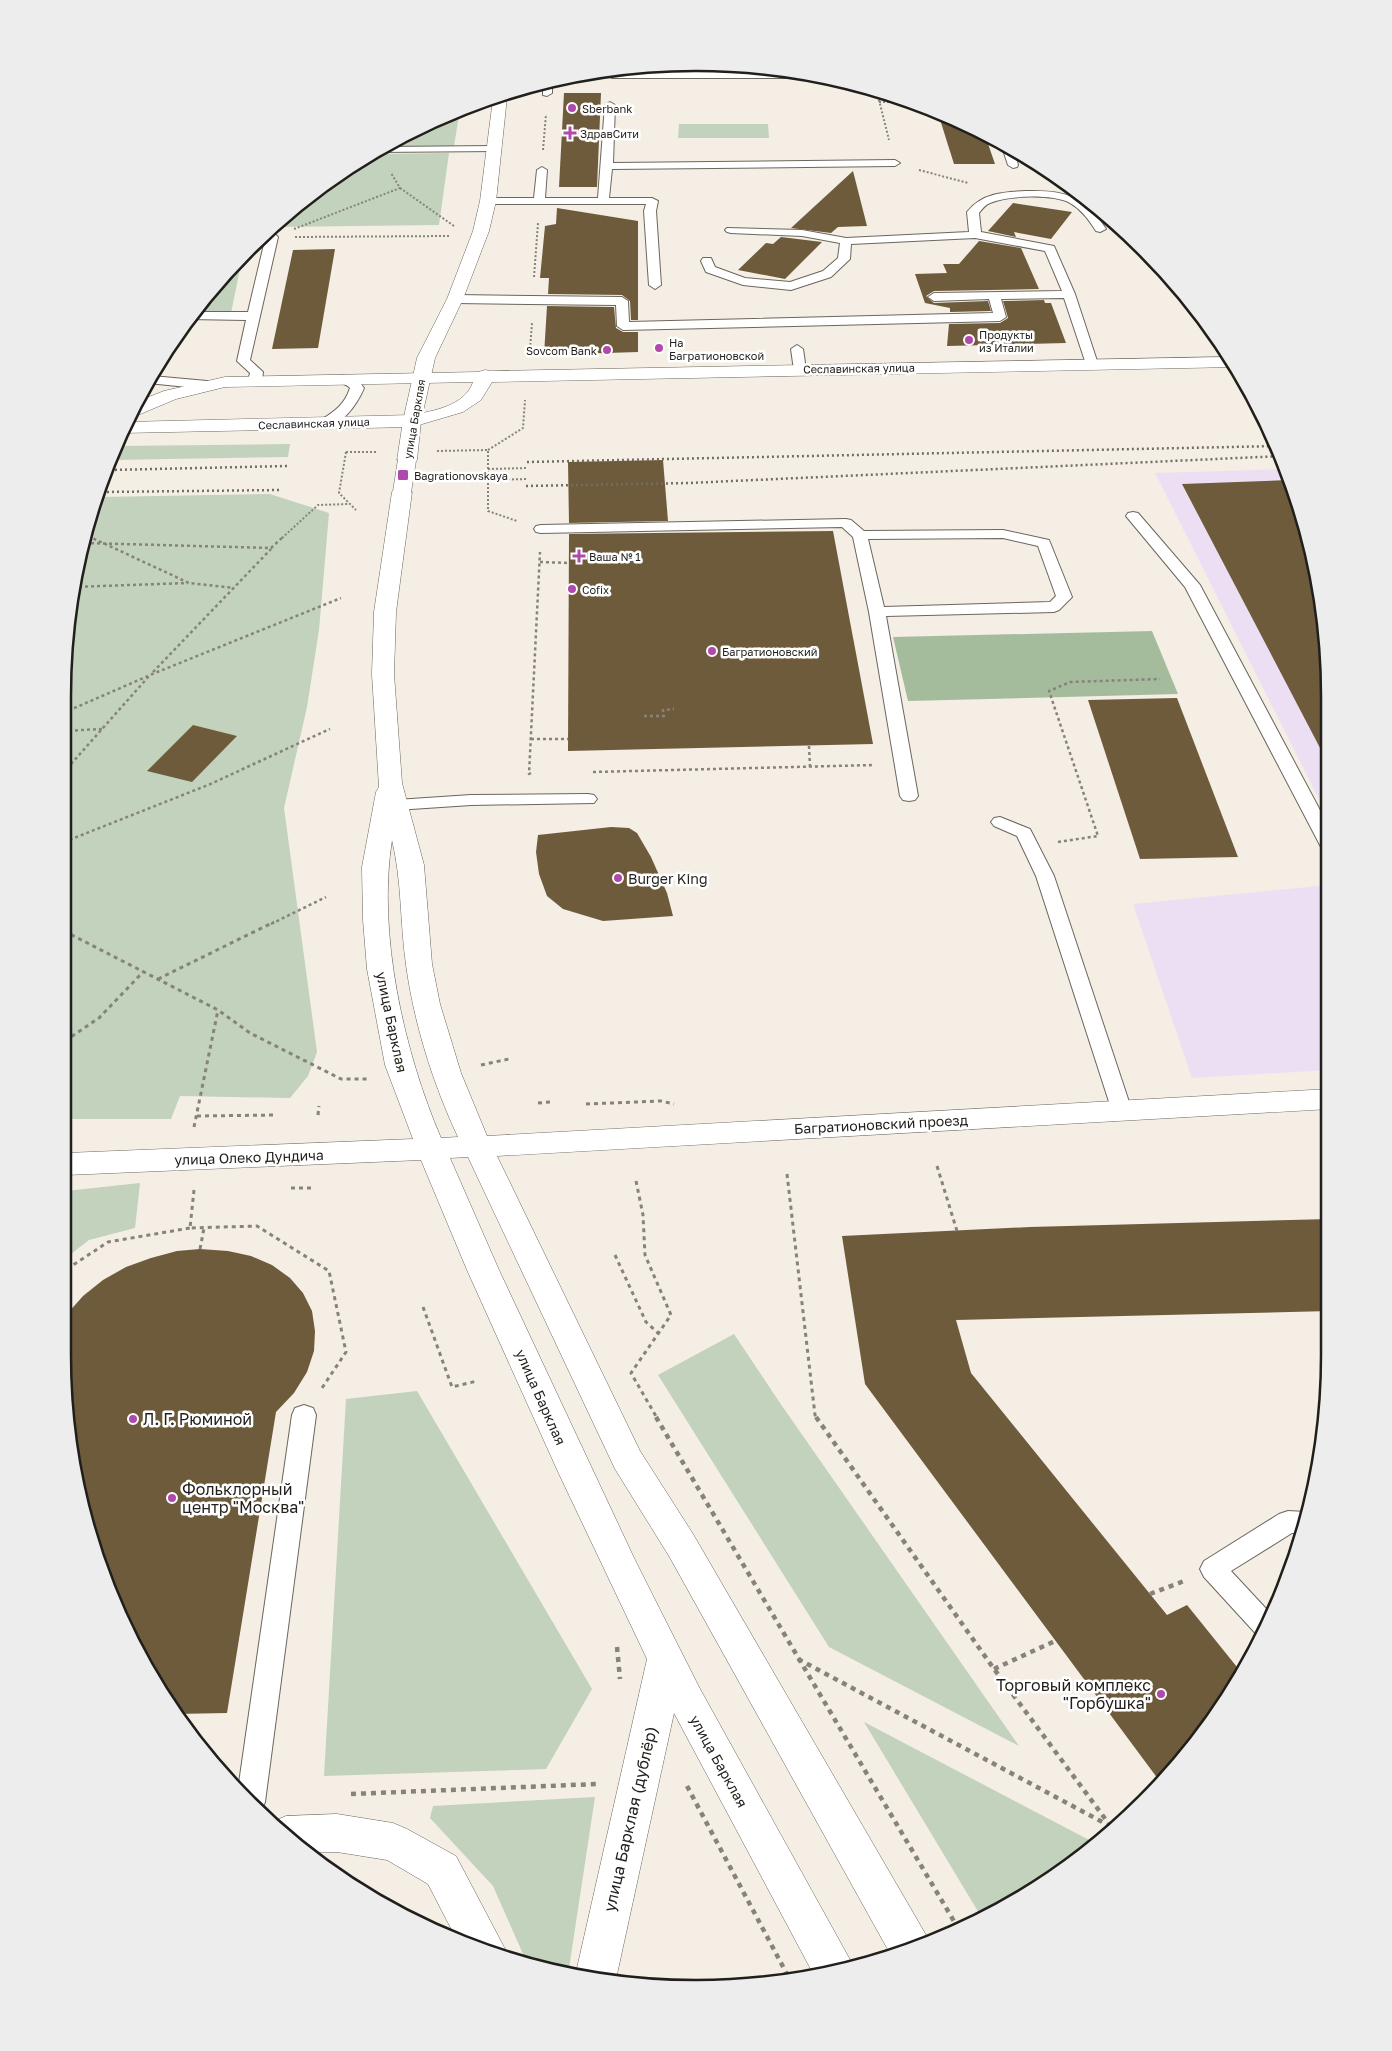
<svg xmlns="http://www.w3.org/2000/svg" width="1392" height="2051" viewBox="0 0 1392 2051" font-family="'Golos Text',sans-serif">
	<style>
		.industrial { fill: #eddff3 }
		.green { fill: #c2d2bc }
		.forest { fill: #a5bc9c }
		.building { fill: #6e5b3c }
		.lines { fill: none; stroke-linecap: round; stroke-linejoin: round }
		.lane-casing { stroke: #6b665e; stroke-width: 2 }
		.street-casing { stroke: #6b665e; stroke-width: 1 }
		.secondary-casing { stroke: #6b665e; stroke-width: 1 }
		.path-far3 { stroke: #87837c; stroke-width: 2; stroke-dasharray: 2 2; stroke-linecap: butt }
		.path-far2 { stroke: #87837c; stroke-width: 2.5; stroke-dasharray: 3 3; stroke-linecap: butt }
		.path-far1 { stroke: #87837c; stroke-width: 3; stroke-dasharray: 4 4; stroke-linecap: butt }
		.path { stroke: #87837c; stroke-width: 4.5; stroke-dasharray: 5 5; stroke-linecap: butt }
		.lane { fill: #fff; fill-rule: evenodd }
		.street { fill: #fff; fill-rule: evenodd }
		.secondary { fill: #fff; fill-rule: evenodd }
		.rail { stroke: #706d66; stroke-width: 2.5; stroke-dasharray: 2 3; stroke-linecap: butt }
		.secondary-bridge-casing { stroke: #6b665e; stroke-width: 19; stroke-linecap: butt }
		.secondary-bridge { stroke: #fff; stroke-width: 18 }
		.poi-dot { fill: #b049ad; stroke: #fff; stroke-width: 2 }
		.labels { text-anchor: middle; dominant-baseline: central; stroke-width: 5; stroke-linejoin: round; paint-order: stroke }
		.far-poi-label { font-size: 11px; fill: #211f1b; stroke: #fff; text-anchor: start }
		.far-street-label { font-size: 11px; fill: #211f1b; stroke: #fff }
		.poi-label { font-size: 14px; fill: #211f1b; stroke: #fff; text-anchor: start }
		.street-label { font-size: 14px; fill: #211f1b; stroke: #fff }
		.near-poi-label { font-size: 16px; fill: #211f1b; stroke: #fff; text-anchor: start }
		.near-street-label { font-size: 16px; fill: #211f1b; stroke: #fff }
		.rim { fill: none; stroke: #211f1b; stroke-width: 2.5 }
	</style>
	<rect width="100%" height="100%" fill="#f4eee4"/>
	<g class="industrial">
		<polygon points="1286,469 1317,572 1329,696 1329,819 1155,473"/>
		<polygon points="1329,885 1329,1070 1192,1078 1133,904"/>
	</g>
	<g class="green">
		<polygon points="460,109 454,146 387,146 453,111"/>
		<polygon points="679,124 768,124 769,138 678,138"/>
		<polygon points="449,153 439,225 274,227 344,169 373,154"/>
		<polygon points="243,254 231,313 191,314 193,311"/>
		<polygon points="290,444 288,457 113,460 118,446"/>
		<polygon points="270,494 329,513 319,630 307,707 284,808 317,1052 308,1076 290,1098 180,1096 171,1119 66,1119 63,696 75,573 100,497"/>
		<polygon points="140,1183 135,1228 89,1240 67,1257 66,1191"/>
		<polygon points="734,1334 780,1403 1019,1746 829,1647 658,1375"/>
		<polygon points="417,1391 592,1689 546,1769 324,1776 346,1399"/>
		<polygon points="864,1722 1093,1842 1013,1904 982,1918"/>
		<polygon points="595,1797 568,1975 527,1963 493,1886 430,1818 433,1806"/>
	</g>
	<polygon class="forest" points="1152,631 1178,694 908,701 893,637"/>
	<g class="building">
		<polygon points="564,93 601,93 597,187 559,187"/>
		<polygon points="937,110 985,135 995,164 954,164"/>
		<polygon points="853,171 867,226 838,227 831,233 791,228"/>
		<polygon points="1013,203 1072,212 1051,239 1014,232 1016,237 988,231"/>
		<polygon points="557,208 638,221 638,320 631,320 630,301 622,295 548,294 549,278 540,278 545,226 556,224"/>
		<polygon points="781,237 822,242 785,279 738,270 766,243 773,244"/>
		<polygon points="979,241 1021,248 1039,289 934,291 926,296 934,303 988,301 991,311 950,312 950,308 925,303 915,274 947,273 943,264 959,264"/>
		<polygon points="335,249 318,348 272,349 293,250"/>
		<polygon points="1044,300 1045,303 1051,303 1066,343 947,346 949,324 1000,323 1008,318 1003,301"/>
		<polygon points="547,306 614,307 616,328 623,332 638,332 638,352 544,355"/>
		<polygon points="663,460 668,521 569,523 568,462"/>
		<polygon points="1289,480 1317,572 1330,696 1330,767 1182,484"/>
		<polygon points="833,531 873,744 568,751 569,534"/>
		<polygon points="1177,698 1238,857 1140,859 1088,700"/>
		<polygon points="193,725 237,736 192,782 147,771"/>
		<polygon points="611,827 629,828 637,833 651,857 667,893 673,916 603,921 563,909 547,896 539,874 536,852 538,835"/>
		<polygon points="1330,1219 1330,1311 956,1320 971,1373 1167,1615 1187,1605 1241,1672 1199,1740 1161,1783 865,1384 842,1236 1030,1227"/>
		<polygon points="200,1249 228,1251 251,1256 272,1265 290,1278 303,1293 312,1311 315,1331 314,1351 307,1372 294,1393 276,1412 227,1713 175,1714 169,1707 96,1558 68,1438 67,1314 83,1296 103,1280 126,1267 151,1258 177,1251"/>
	</g>
	<g class="lines">
		<defs>
			<g id="lane">
				<polygon points="616,70 617,72 793,72 824,76 820,78 612,78 607,75 607,71"/>
				<polygon points="552,81 552,93 547,96 543,95 543,84"/>
				<polygon points="610,102 615,105 613,163 895,160 900,163 895,166 612,169 609,198 652,198 658,201 656,211 661,285 655,289 649,285 644,211 646,204 488,204 482,201 488,198 534,198 537,170 542,167 547,170 545,198 598,198 605,105"/>
				<polygon points="1003,145 1014,151 1018,165 1017,167 1013,168 1008,165 1002,147"/>
				<polygon points="494,146 499,149 498,151 376,152 386,147"/>
				<path d="M1026,191C1064,190 1085,195 1106,229L1100,232L1096,231C1089,220 1082,210 1070,203C1053,194 1009,195 990,203C985,205 982,209 979,213L981,232L1054,246L1075,294L1098,364L1097,367H1087L1064,298L1001,299L1006,317L1000,321L623,330L617,326L616,305L455,303L449,299L455,295L622,297L628,301L629,322L993,313L989,299L934,301L928,297L934,293L1062,291L1045,251L975,238L851,244L850,259L831,277L791,290L743,285L706,272L701,261L703,258H711L715,267L745,278L790,282L823,271L838,258L840,243L802,236L731,233L727,232L725,230L727,228L802,230L846,238L969,232L967,212C982,193 1003,192 1026,191Z"/>
				<polygon points="266,234 276,235 278,237 250,360 263,372 262,381 255,385 248,381 250,373 237,361 246,320 188,319 192,312 248,312 265,240 258,240"/>
				<polygon points="797,345 803,349 806,370 800,374 794,370 791,349"/>
				<path d="M342,375L358,380L364,388C358,403 340,430 321,426L319,423L321,420C335,411 345,404 350,388C346,383 339,384 335,379Z"/>
				<polygon points="152,376 207,381 214,385 207,389 148,383"/>
				<polygon points="1133,512 1138,513 1200,585 1330,829 1330,852 1324,851 1321,847 1185,587 1126,516 1128,513"/>
				<path d="M846,519L851,520L864,531L1003,530L1049,540L1072,597L1059,610L1054,612L886,616L918,796L915,800L909,801L903,800L900,796L869,612L853,537L842,527L541,533L536,532L534,529L536,526L541,525ZM1003,538L1038,546L1056,596L1050,602L884,607L868,539Z"/>
				<polygon points="588,794 594,795 597,799 594,803 471,805 396,810 390,809 387,805 390,801 396,800 471,795"/>
				<polygon points="1000,817 1030,829 1054,876 1132,1111 1129,1116 1122,1118 1115,1116 1112,1111 1036,876 1017,836 994,826 991,822 994,818"/>
				<polygon points="304,1405 313,1408 316,1415 265,1802 261,1811 238,1790 292,1415 295,1408"/>
				<polygon points="1288,1511 1306,1512 1299,1533 1292,1533 1231,1571 1271,1614 1262,1638 1258,1636 1204,1577 1200,1569 1204,1561 1279,1514"/>
			</g>
			<path id="street" d="M1229,357L1235,367L492,382L481,400L463,412L412,427L122,433L126,422L412,415C433,411 465,406 473,382L225,387L176,399L138,415L128,416L136,402L164,391L225,377L478,372L485,370L491,371Z"/>
			<g id="secondary">
				<polygon points="506,95 507,97 496,201 489,231 463,299 435,358 421,421 417,460 414,464 407,466 400,464 397,460 403,421 417,358 447,299 473,231 480,201 493,99"/>
				<path d="M402,486L409,488L412,492L396,612L394,674L402,783L424,865L432,964L440,1004L461,1073L487,1136L1330,1089V1109L497,1156L640,1451L693,1534L926,1935L928,1942L892,1957L669,1556L615,1469L468,1157L450,1158L499,1270L635,1560L699,1687L854,1967L815,1977L674,1713L616,1979L615,1982L575,1977L647,1659L559,1474L467,1270L421,1160L66,1175V1153L413,1139L385,1065L367,969L363,920L362,867L376,792L379,787L372,674L374,612L392,492L395,488ZM392,840C402,881 400,923 406,965C414,1023 433,1084 458,1137L441,1138C404,1052 377,933 392,840Z"/>
				<polygon points="337,1814 393,1823 407,1829 456,1856 505,1949 502,1955 458,1942 428,1884 387,1860 337,1852 306,1853 272,1822 286,1816"/>
			</g>
		</defs>
		<use href="#lane" class="lane-casing"/>
		<use href="#street" class="street-casing"/>
		<use href="#secondary" class="secondary-casing"/>
		<g class="path-far3">
			<polyline points="877,92 889,140"/>
			<polyline points="879,102 909,102"/>
			<polyline points="543,150 546,114"/>
			<polyline points="919,170 968,183"/>
			<polyline points="400,188 454,226"/>
			<polyline points="294,229 400,188 391,173"/>
			<polyline points="295,237 449,236"/>
			<polyline points="534,277 538,223"/>
			<polyline points="530,349 532,323"/>
			<polyline points="488,450 523,428 525,400"/>
			<polyline points="437,451 488,450 488,511 517,521"/>
			<polyline points="346,452 378,452"/>
			<polyline points="346,452 339,493 356,510"/>
			<polyline points="488,469 527,468"/>
			<polyline points="488,480 527,479"/>
			<polyline points="87,536 90,538"/>
			<polyline points="282,538 318,505 349,504"/>
		</g>
		<g class="path-far2">
			<polyline points="88,536 189,583 234,588"/>
			<polyline points="85,543 271,548 284,536"/>
			<polyline points="540,562 570,563"/>
			<polyline points="73,587 188,583"/>
			<polyline points="153,672 271,549"/>
			<polyline points="63,713 148,676"/>
			<polyline points="644,716 664,716 663,710 674,709"/>
			<polyline points="63,731 102,729"/>
			<polyline points="531,739 568,739"/>
			<polyline points="809,746 810,767"/>
			<polyline points="593,772 874,765"/>
			<polyline points="63,773 150,675 341,598"/>
			<polyline points="531,773 529,774 540,552"/>
			<polyline points="64,842 208,785 330,729"/>
			<polyline points="1058,842 1098,836 1049,691 1070,682 1160,679"/>
			<polyline points="271,924 326,897"/>
		</g>
		<g class="path-far1">
			<polyline points="64,931 218,1010 250,1033 341,1079 368,1079"/>
			<polyline points="158,979 274,922"/>
			<polyline points="65,1041 99,1018 143,972"/>
			<polyline points="481,1065 509,1059"/>
			<polyline points="538,1103 550,1102 551,1105"/>
			<polyline points="586,1104 661,1101 674,1104"/>
			<polyline points="318,1115 319,1106"/>
			<polyline points="197,1116 276,1115"/>
			<polyline points="194,1127 218,1010"/>
			<polyline points="937,1166 957,1231"/>
			<polyline points="787,1174 815,1415 817,1418"/>
			<polyline points="636,1181 643,1215 645,1255 671,1315 631,1373 657,1418"/>
			<polyline points="291,1188 313,1188"/>
			<polyline points="194,1190 190,1228 257,1226 329,1271 346,1352 320,1391"/>
			<polyline points="200,1249 204,1228"/>
			<polyline points="615,1255 646,1322 658,1333"/>
			<polyline points="67,1269 108,1242 190,1228"/>
			<polyline points="423,1307 452,1387 477,1381"/>
		</g>
		<g class="path">
			<polyline points="656,1417 958,1928"/>
			<polyline points="816,1417 994,1669 1112,1828"/>
			<polyline points="1150,1594 1184,1581"/>
			<polyline points="617,1647 620,1679"/>
			<polyline points="798,1659 1108,1825"/>
			<polyline points="994,1669 1055,1641"/>
			<polyline points="687,1786 789,1978"/>
			<polyline points="351,1794 597,1784"/>
			<polyline points="376,1896 382,1897 387,1902"/>
		</g>
		<use href="#lane" class="lane"/>
		<use href="#street" class="street"/>
		<use href="#secondary" class="secondary"/>
		<g class="rail">
			<polyline points="527,462 1277,446"/>
			<polyline points="110,470 287,466"/>
			<polyline points="526,486 689,483 1282,456"/>
			<polyline points="102,492 281,490"/>
		</g>
		<defs>
			<polyline id="secondary-bridge" points="402,492 407,460"/>
		</defs>
		<use href="#secondary-bridge" class="secondary-bridge-casing"/>
		<use href="#secondary-bridge" class="secondary-bridge"/>
	</g>
	<g class="poi-dot">
		<circle cx="572" cy="108" r="5"/>
		<path d="M567.5 125.5h5v5h5v5h-5v5h-5v-5h-5v-5h5z"/>
		<circle cx="969" cy="340" r="5"/>
		<circle cx="659" cy="348" r="5"/>
		<circle cx="607" cy="350" r="5"/>
		<rect x="397" y="469" width="12" height="12" rx="2.5"/>
		<path d="M576.5 548.5h5v5h5v5h-5v5h-5v-5h-5v-5h5z"/>
		<circle cx="572" cy="589" r="5"/>
		<circle cx="712" cy="651" r="5"/>
		<circle cx="618" cy="878" r="5"/>
		<circle cx="133" cy="1419" r="5"/>
		<circle cx="172" cy="1498" r="5"/>
		<circle cx="1161" cy="1694" r="5"/>
	</g>
	<g class="labels">
		<g class="far-poi-label">
			<text x="582" y="108">Sberbank</text>
			<text x="580" y="133">ЗдравСити</text>
			<text x="979" y="334">Продукты<tspan x="979" dy="13">из Италии</tspan></text>
			<text x="669" y="342">На<tspan x="669" dy="13">Багратионовской</tspan></text>
			<text x="597" y="350" text-anchor="end">Sovcom Bank</text>
			<text x="414" y="475">Bagrationovskaya</text>
			<text x="589" y="556">Ваша № 1</text>
			<text x="582" y="589">Cofix</text>
			<text x="722" y="651">Багратионовский</text>
		</g>
		<g class="far-street-label">
			<text transform="translate(859 368) rotate(-1)">Сеславинская улица</text>
			<text transform="translate(414 419) rotate(-80)">улица Барклая</text>
			<text transform="translate(314 423) rotate(-2)">Сеславинская улица</text>
		</g>
		<g class="poi-label">
			<text x="628" y="878">Burger King</text>
		</g>
		<g class="street-label">
			<text transform="translate(392 1022) rotate(78)">улица Барклая</text>
			<text transform="translate(881 1124) rotate(-3)">Багратионовский проезд</text>
			<text transform="translate(249 1157) rotate(-2)">улица Олеко Дундича</text>
			<text transform="translate(541 1397) rotate(66)">улица Барклая</text>
			<text transform="translate(719 1761) rotate(61)">улица Барклая</text>
		</g>
		<g class="near-poi-label">
			<text x="143" y="1419">Л. Г. Рюминой</text>
			<text x="182" y="1489">Фольклорный<tspan x="182" dy="18">центр "Москва"</tspan></text>
			<text x="1151" y="1685" text-anchor="end">Торговый комплекс<tspan x="1151" dy="18">"Горбушка"</tspan></text>
		</g>
		<g class="near-street-label">
			<text transform="translate(630 1819) rotate(-77)">улица Барклая (дублёр)</text>
		</g>
	</g>
	<path d="M0 0H1392V2051H0ZM696 71H696A625 625 0 0 1 1321 696V1355A625 625 0 0 1 696 1980H696A625 625 0 0 1 71 1355V696A625 625 0 0 1 696 71Z" fill="#ededed" fill-rule="evenodd"/>
	<path class="rim" d="M696 71H696A625 625 0 0 1 1321 696V1355A625 625 0 0 1 696 1980H696A625 625 0 0 1 71 1355V696A625 625 0 0 1 696 71Z"/>
</svg>
